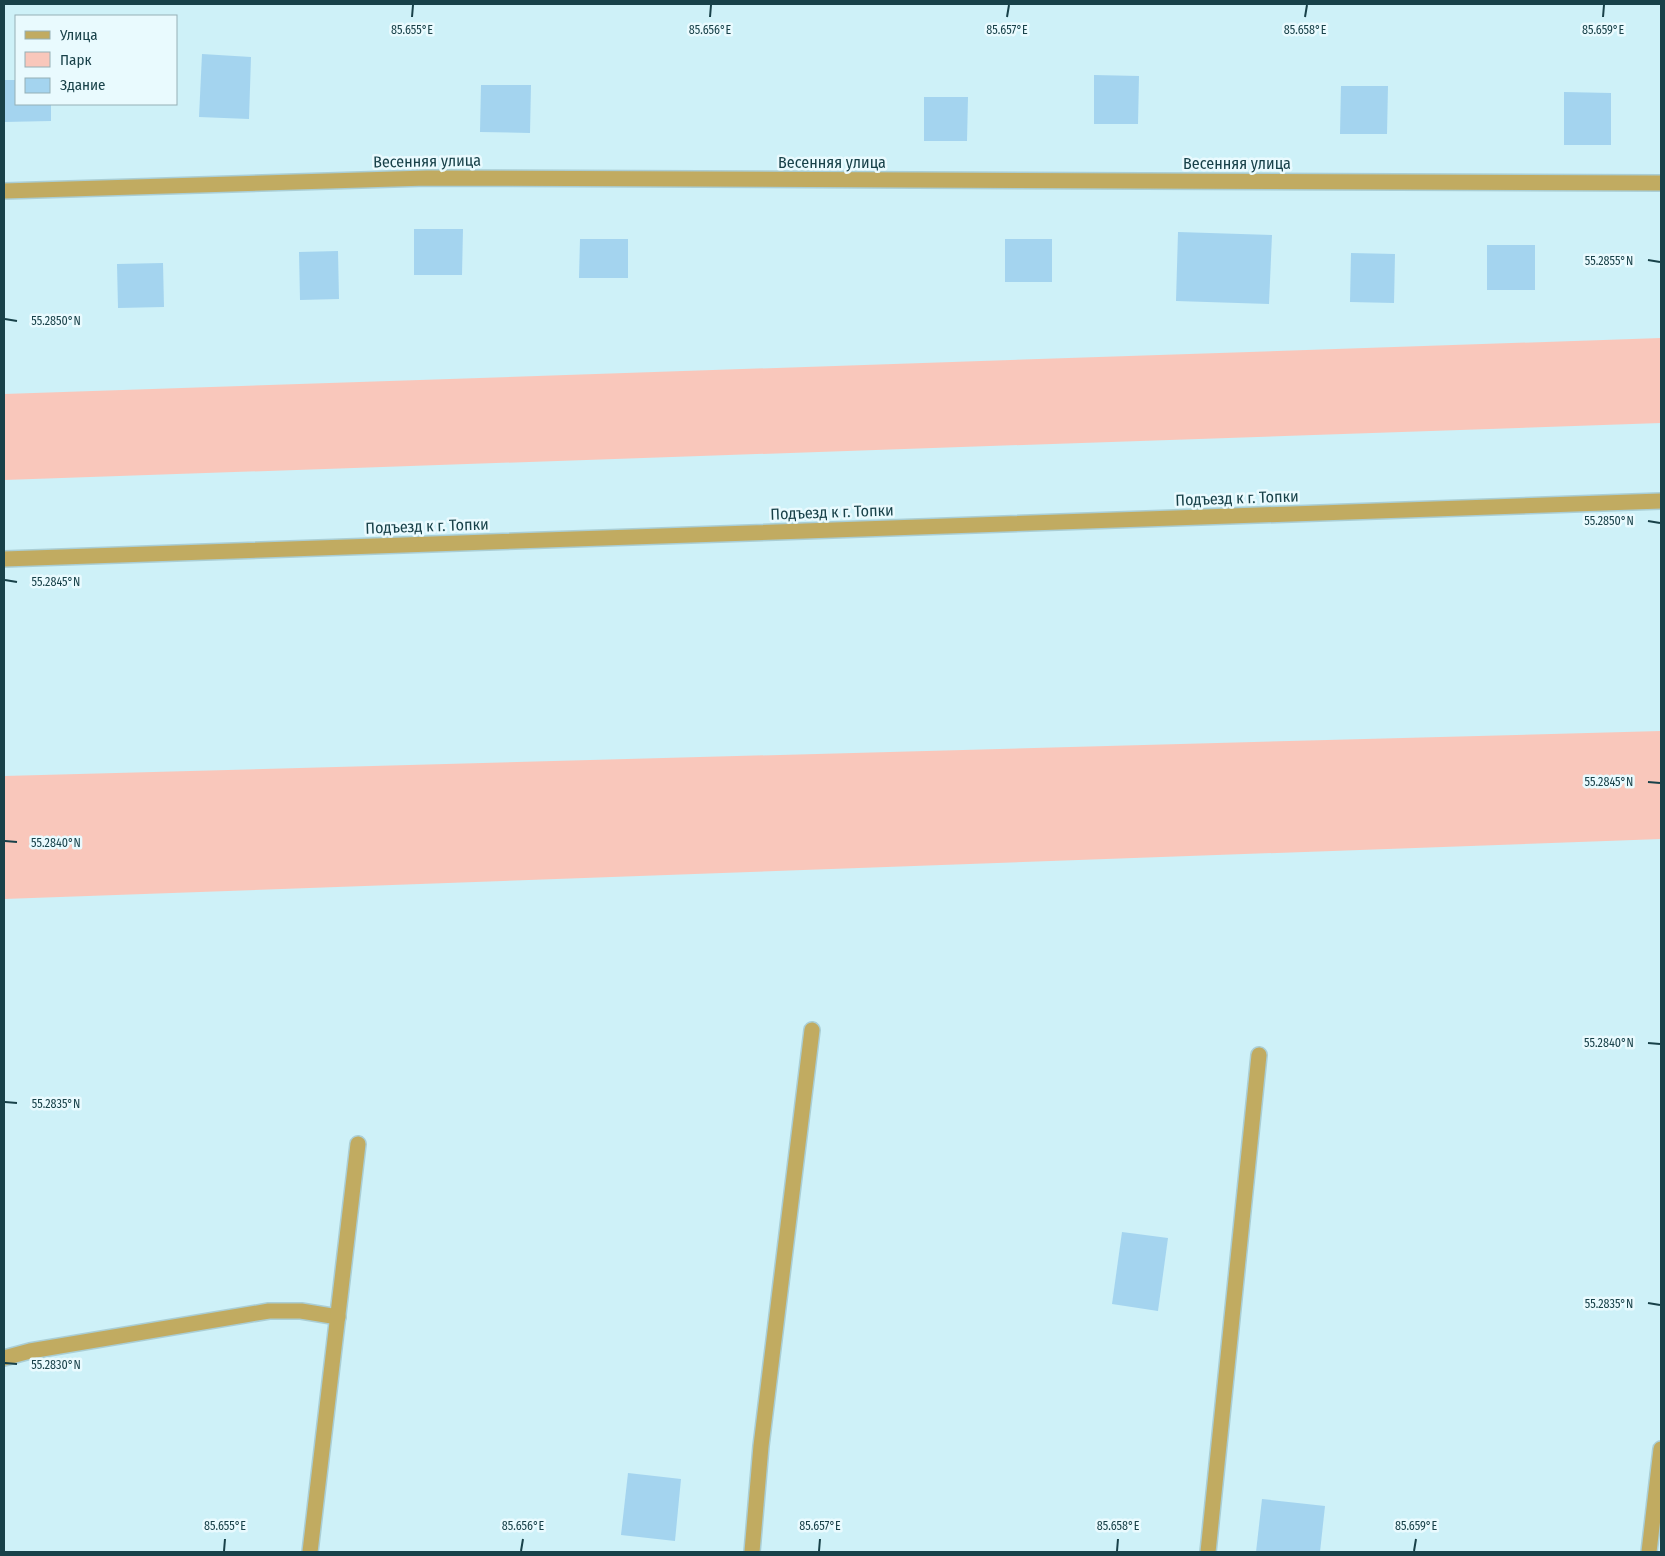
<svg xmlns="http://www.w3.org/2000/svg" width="1665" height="1556" viewBox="0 0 1665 1556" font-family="'Fira Sans Condensed',sans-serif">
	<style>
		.green { fill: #f9c7bb }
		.building { fill: #a4d4ef }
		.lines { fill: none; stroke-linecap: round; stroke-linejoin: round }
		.minor-casing { stroke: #aaced5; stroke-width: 18 }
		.minor { stroke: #c1ab61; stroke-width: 15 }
		.ticks { fill: none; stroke: #184149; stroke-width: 2 }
		.labels { text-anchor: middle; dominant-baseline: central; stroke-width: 5; stroke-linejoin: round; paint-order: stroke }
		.street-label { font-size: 16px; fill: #184149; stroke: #e9fafe }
		.ticks-label { font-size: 12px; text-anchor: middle; fill: #184149; stroke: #e9fafe; stroke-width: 5; stroke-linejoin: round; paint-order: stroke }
	</style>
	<rect width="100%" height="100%" fill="#cef1f8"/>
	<g class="green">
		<polygon points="1661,338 1661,423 4,480 4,394"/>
		<polygon points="1661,731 1661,839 4,899 4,776"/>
	</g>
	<g class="building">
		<polygon points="202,54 251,57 249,119 199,117"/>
		<polygon points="1094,75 1139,76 1138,124 1094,124"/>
		<polygon points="4,80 16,80 16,104 51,104 51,121 4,122"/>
		<polygon points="481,85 531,85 530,133 480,132"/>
		<polygon points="1341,86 1388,86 1387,134 1340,134"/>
		<polygon points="1564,92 1611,93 1611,145 1564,145"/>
		<polygon points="924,97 968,97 967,141 924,141"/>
		<polygon points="414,229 463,229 462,275 414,275"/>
		<polygon points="1178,232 1272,235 1269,304 1176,301"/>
		<polygon points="580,239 628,239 628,278 579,278"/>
		<rect x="1005" y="239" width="47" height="43"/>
		<rect x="1487" y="245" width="48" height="45"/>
		<polygon points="338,251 339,299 300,300 299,252"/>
		<polygon points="1351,253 1395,254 1394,303 1350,302"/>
		<polygon points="163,263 164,307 118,308 117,264"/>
		<polygon points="1122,1232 1168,1238 1158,1311 1112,1304"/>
		<polygon points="628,1473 681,1479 675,1541 621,1535"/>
		<polygon points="1262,1499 1325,1506 1320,1552 1256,1552"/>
	</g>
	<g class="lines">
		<defs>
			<g id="minor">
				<polyline points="4,191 427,178 1661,183"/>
				<polyline points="4,559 1661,501"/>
				<polyline points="4,1358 30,1351 269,1311 301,1311 338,1317"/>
				<polyline points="310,1552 358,1144"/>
				<polyline points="752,1552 761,1446 812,1030"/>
				<polyline points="1208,1552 1259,1055"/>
				<polyline points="1649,1552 1661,1449"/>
			</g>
		</defs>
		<use href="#minor" class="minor-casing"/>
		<use href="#minor" class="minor"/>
	</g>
	<path class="ticks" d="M412,17L413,5M710,17L711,5M1007,17L1009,5M1305,17L1307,5M1603,17L1604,5M1648,260L1660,262M5,319L17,321M1648,521L1660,523M5,580L17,582M1648,782L1660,783M5,841L17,842M1648,1043L1660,1044M5,1102L17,1103M1648,1303L1660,1305M5,1363L17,1364M224,1551L225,1539M521,1551L523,1539M819,1551L820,1539M1117,1551L1118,1539M1414,1551L1416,1539"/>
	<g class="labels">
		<g class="street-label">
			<text transform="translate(427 161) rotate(-1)">Весенняя улица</text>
			<text x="832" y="162">Весенняя улица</text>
			<text x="1237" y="163">Весенняя улица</text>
			<text transform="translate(1237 498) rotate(-2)">Подъезд к г. Топки</text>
			<text transform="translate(832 512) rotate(-2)">Подъезд к г. Топки</text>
			<text transform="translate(427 526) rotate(-2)">Подъезд к г. Топки</text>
		</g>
	</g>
	<g class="ticks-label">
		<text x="412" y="34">85.655°E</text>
		<text x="710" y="34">85.656°E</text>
		<text x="1007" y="34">85.657°E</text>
		<text x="1305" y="34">85.658°E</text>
		<text x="1603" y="34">85.659°E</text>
		<text x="1609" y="265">55.2855°N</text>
		<text x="56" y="325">55.2850°N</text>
		<text x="1609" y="525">55.2850°N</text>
		<text x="56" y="586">55.2845°N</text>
		<text x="1609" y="786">55.2845°N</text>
		<text x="56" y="847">55.2840°N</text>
		<text x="1609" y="1047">55.2840°N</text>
		<text x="56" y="1108">55.2835°N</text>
		<text x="1609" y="1308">55.2835°N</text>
		<text x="56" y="1369">55.2830°N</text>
		<text x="225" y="1530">85.655°E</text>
		<text x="523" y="1530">85.656°E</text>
		<text x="820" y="1530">85.657°E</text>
		<text x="1118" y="1530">85.658°E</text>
		<text x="1416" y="1530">85.659°E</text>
	</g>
	<rect width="1665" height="1556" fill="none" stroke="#184149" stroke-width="10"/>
	<rect x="15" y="15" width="162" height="90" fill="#e9fafe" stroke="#95b0b6"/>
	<rect x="25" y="31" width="25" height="8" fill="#c1ab61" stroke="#95b0b6"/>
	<text x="60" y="40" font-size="15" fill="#184149">Улица</text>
	<rect x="25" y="52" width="25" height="15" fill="#f9c7bb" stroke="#95b0b6"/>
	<text x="60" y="65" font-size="15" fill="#184149">Парк</text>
	<rect x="25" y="78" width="25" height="15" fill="#a4d4ef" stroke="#95b0b6"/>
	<text x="60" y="90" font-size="15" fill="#184149">Здание</text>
</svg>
